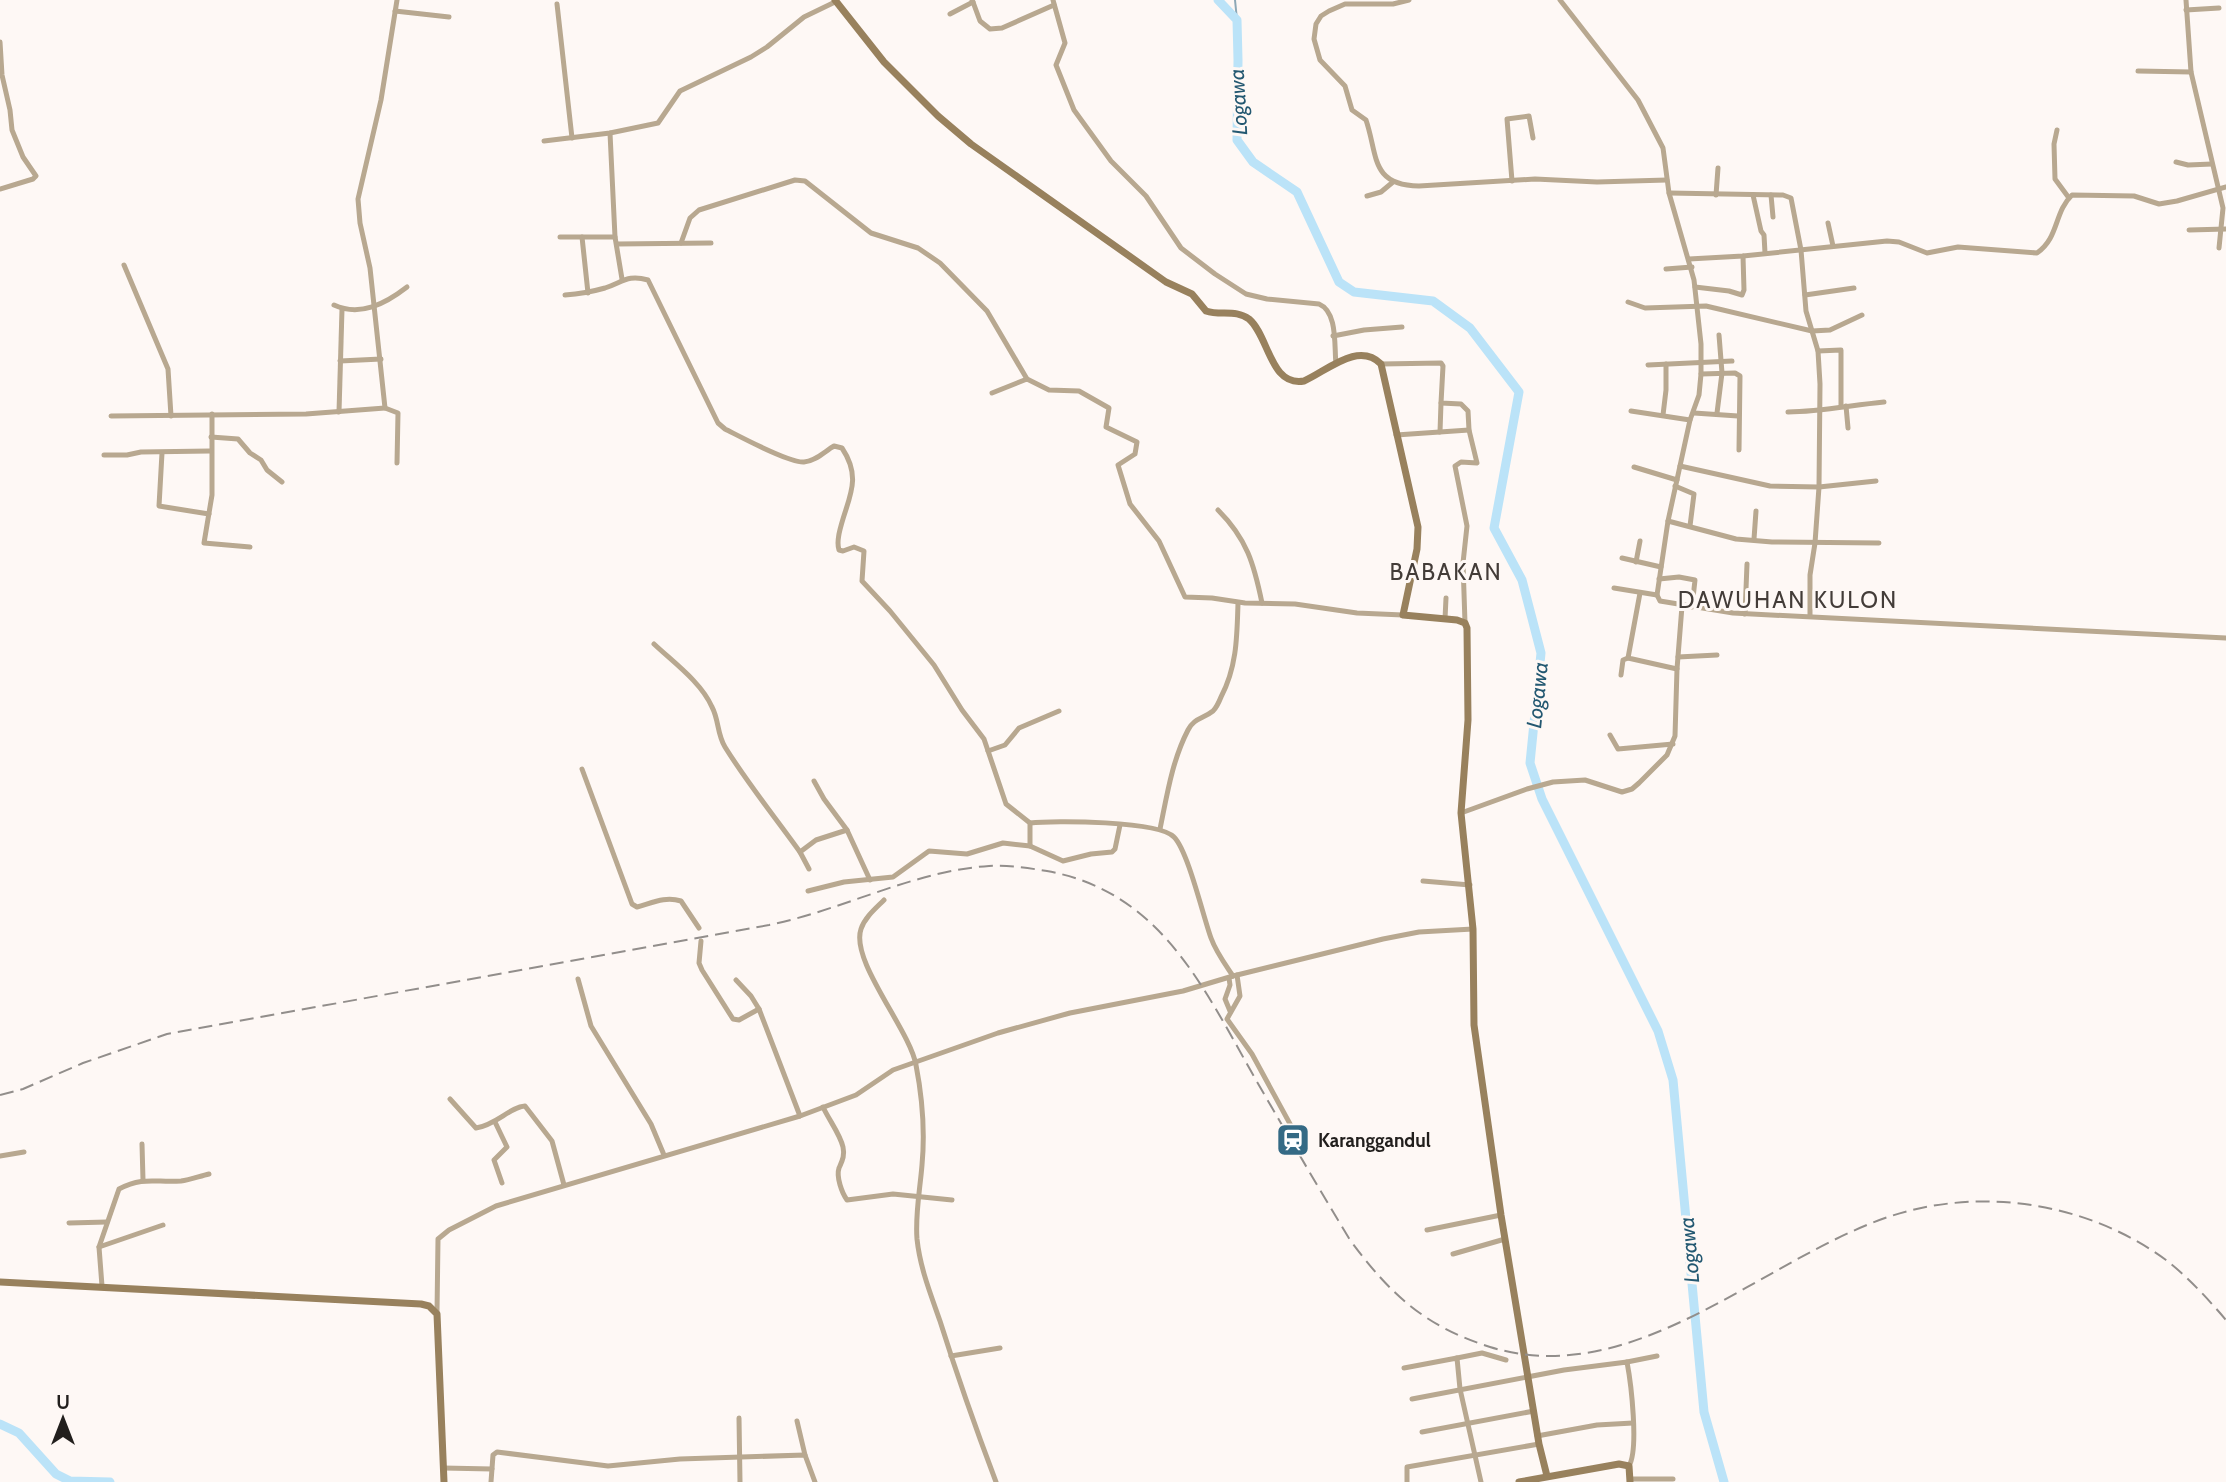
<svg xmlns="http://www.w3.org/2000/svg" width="2226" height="1482" viewBox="0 0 2226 1482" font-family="Cabin,sans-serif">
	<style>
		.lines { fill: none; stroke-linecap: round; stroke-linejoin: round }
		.stream { stroke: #8da8b6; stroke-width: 2 }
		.river { stroke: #bbe3f8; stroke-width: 9 }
		.street { stroke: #b8a890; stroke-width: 5 }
		.secondary { stroke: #98815d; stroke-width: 7 }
		.rail { stroke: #928e8b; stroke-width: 2; stroke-dasharray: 14 7; stroke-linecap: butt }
		.labels { text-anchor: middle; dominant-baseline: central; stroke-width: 6; stroke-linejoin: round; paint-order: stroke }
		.poi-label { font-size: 19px; font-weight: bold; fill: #221f1d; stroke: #fef8f5; text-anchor: start }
		.water-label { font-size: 21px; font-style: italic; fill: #235871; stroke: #fef8f5 }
		.quarter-label { font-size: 23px; letter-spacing: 2px; fill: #433c38; stroke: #fef8f5 }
	</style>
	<rect width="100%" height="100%" fill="#fef8f5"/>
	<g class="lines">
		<polyline class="stream" points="1235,0 1237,20"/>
		<g class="river">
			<polyline points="1218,0 1237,20 1238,60 1237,140 1253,162 1297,192 1339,282 1354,292 1433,301 1470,328 1519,392 1494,528 1522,580 1541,653 1530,763 1542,799 1658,1031 1673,1080 1704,1412 1724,1482"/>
			<polyline points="0,1424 19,1433 56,1474 70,1481 110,1482"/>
		</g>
		<g class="street">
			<path d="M1053,0L1065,43L1056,65L1074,110L1111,161L1146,196L1181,248L1215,274L1246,294L1267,299L1319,304C1338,312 1334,346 1336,364"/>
			<path d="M1409,0L1393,4H1345L1329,11L1321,16L1316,24L1314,39L1320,60L1345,86L1352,110L1366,120C1378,155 1370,185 1419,186L1535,179L1597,182L1667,180"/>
			<polyline points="1560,0 1638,100 1663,148 1669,193 1694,280 1701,344 1701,374 1699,395 1690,420 1668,521 1657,595 1660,601 1733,613 2226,638"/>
			<polyline points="2186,0 2191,72 2223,208 2219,248"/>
			<polyline points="973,2 980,21 990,29 1002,28 1054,5"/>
			<polyline points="557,4 572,138"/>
			<polyline points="2186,10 2219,8"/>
			<polyline points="395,11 449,17"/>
			<polyline points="950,14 973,2 972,0"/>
			<polyline points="0,42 2,75 10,110 12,130 23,157 36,176 33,179 0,189"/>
			<polyline points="2138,71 2191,72"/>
			<polyline points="2057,130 2054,144 2055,179 2069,198"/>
			<polyline points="610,133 615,237 622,279"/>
			<polyline points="544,141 610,133 658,123 680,91 751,57 767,47 804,17 835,2"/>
			<polyline points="2176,162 2188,165 2212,164"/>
			<polyline points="1512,181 1507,119 1529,116 1533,138"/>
			<polyline points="1669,193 1783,195 1791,198 1801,250 1806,311 1818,351 1820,384 1819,487 1815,543 1810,575 1810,616"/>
			<polyline points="1716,195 1718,168"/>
			<polyline points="1753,195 1761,231 1764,235 1765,253"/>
			<polyline points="1771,195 1773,217"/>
			<polyline points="1367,196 1381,192 1393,182"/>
			<polyline points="1828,223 1833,246"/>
			<polyline points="2189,230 2226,229"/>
			<polyline points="560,237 615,237"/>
			<polyline points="582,237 588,293"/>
			<polyline points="681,243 690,218 699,210 795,180 805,181 871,233 918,248 940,263 987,311 1027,379 1049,390 1079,391 1109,408 1106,427 1137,442 1135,454 1118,465 1130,504 1159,541 1185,597 1212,598 1245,603 1295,604 1357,613 1403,615"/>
			<polyline points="617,244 711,243"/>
			<path d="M1689,259L1743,256L1887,241L1899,242L1927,253L1958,247L2037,253C2059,238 2054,212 2072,195L2134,196L2159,204L2177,201L2226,187"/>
			<polyline points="124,265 168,369 171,416"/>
			<polyline points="1666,269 1692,267"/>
			<polyline points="1695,287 1729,291 1742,295 1744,290 1743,256"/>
			<path d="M565,295C579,294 591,292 605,288C623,282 628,274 648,280L718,423L725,429C741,437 789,463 804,462C816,461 825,451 834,446L842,448C864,481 846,500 839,534C838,540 837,544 839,550L843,551L854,547L864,551L862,581L890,611L934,665L962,710L984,739L1006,804L1030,823V846L1003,843L967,854L929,851L893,877L844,882L808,891"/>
			<polyline points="1805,295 1854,288"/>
			<polyline points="1628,302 1645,308 1706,306 1812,331 1830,330 1862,315"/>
			<path d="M334,305C360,317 385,304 407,287"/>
			<polyline points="1333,336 1364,330 1402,327"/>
			<polyline points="1818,351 1841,350 1841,406"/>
			<polyline points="340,361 381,359"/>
			<polyline points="1381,364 1441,363 1443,366 1441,403 1461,404 1468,411 1469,430 1477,463 1461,462 1455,466 1467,526 1463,563 1465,623"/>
			<polyline points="1648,365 1732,361"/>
			<polyline points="1701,374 1735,373 1740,376 1739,450"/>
			<polyline points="992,393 1027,379"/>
			<polyline points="1846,406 1848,428"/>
			<polyline points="385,408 398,413 397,463"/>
			<polyline points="1631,411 1690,420"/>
			<polyline points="339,412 342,309"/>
			<path d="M1788,412C1820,412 1852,405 1884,402"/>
			<polyline points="1694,413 1738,416"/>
			<polyline points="1717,413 1722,373 1719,335"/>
			<polyline points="212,414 212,495 204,543 250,547"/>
			<polyline points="1663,415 1666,390 1666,364"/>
			<polyline points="111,416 306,414 385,408 370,268 360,223 358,199 381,100 397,0"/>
			<polyline points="1440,432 1441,403"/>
			<polyline points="1396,435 1469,430"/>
			<polyline points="211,437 238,439 250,453 261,460 267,470 282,482"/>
			<polyline points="162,453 159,506 209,514"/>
			<polyline points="104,455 127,455 141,452 210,451"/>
			<polyline points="1680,466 1770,486 1819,487 1876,481"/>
			<polyline points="1634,467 1677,480"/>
			<polyline points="1675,486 1694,494 1690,526"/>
			<path d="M1218,510C1247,539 1254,564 1262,603"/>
			<polyline points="1668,521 1736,539 1772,542 1879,543"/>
			<polyline points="1754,539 1756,511"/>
			<polyline points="1622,558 1661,567"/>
			<polyline points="1636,562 1640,541"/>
			<polyline points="1659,579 1679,577 1695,580 1692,607"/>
			<polyline points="1614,588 1657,595"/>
			<polyline points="1640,593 1628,658 1677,669"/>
			<polyline points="1745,614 1747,564"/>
			<polyline points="1445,619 1446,598"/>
			<path d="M654,644C673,662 701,682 712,707C719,720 717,734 725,747C748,784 775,817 800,852L816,840L847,830"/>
			<polyline points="1678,657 1717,655"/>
			<polyline points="1621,675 1623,660 1628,658"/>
			<polyline points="1610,735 1618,749 1673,744"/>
			<polyline points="988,751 1005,745 1019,728 1059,711"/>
			<path d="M582,769L632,904L637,907C652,903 665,896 681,901L699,928"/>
			<polyline points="814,781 824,799 847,830 870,880"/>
			<polyline points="1461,813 1527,789 1553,782 1585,780 1622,792 1632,789 1639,783 1667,755 1675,736 1677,669 1682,606"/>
			<path d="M1030,823C1054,820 1159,821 1174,837C1188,851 1203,916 1211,938C1216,952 1225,964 1233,976"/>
			<path d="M1160,829C1167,795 1172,761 1188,730C1194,718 1203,719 1213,711C1216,708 1219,702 1221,697C1237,667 1237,636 1238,603"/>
			<polyline points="1030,846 1063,861 1091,854 1112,852 1115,849 1120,825"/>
			<polyline points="800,852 809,869"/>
			<polyline points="1423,881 1470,885"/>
			<path d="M884,900C876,908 865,917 861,929C850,961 910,1030 916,1065C922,1096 925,1133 922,1165C920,1190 915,1214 917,1239C920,1268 931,1295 940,1321C957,1375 976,1429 996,1482"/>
			<polyline points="701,941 699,963 702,970 733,1019 739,1020 759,1009"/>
			<polyline points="1237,975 1240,996 1227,1019 1252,1054 1302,1146"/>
			<polyline points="1229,978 1230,985 1225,999 1230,1011"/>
			<polyline points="578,979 591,1026 651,1124 664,1155"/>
			<polyline points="736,980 751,996 759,1009 800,1116"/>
			<path d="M450,1099L476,1128C496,1125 510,1107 525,1106L552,1141L564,1185"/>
			<path d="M823,1107C829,1120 840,1134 843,1147C845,1156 842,1161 839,1168C836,1177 842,1193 847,1200L893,1194L952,1200"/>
			<polyline points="495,1122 507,1147 494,1160 502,1183"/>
			<polyline points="142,1144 143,1180"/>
			<polyline points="0,1156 24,1152"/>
			<polyline points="69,1223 107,1222"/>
			<polyline points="1427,1230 1501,1215"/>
			<polyline points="99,1247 163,1225"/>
			<polyline points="1453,1254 1505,1239"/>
			<path d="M102,1286L99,1247L119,1189C144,1176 156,1183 181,1181C190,1180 200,1176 209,1174"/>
			<polyline points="437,1313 438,1239 449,1230 496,1206 800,1116 856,1095 893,1070 998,1033 1070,1013 1183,991 1233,976 1383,939 1419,932 1473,929"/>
			<polyline points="951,1356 1000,1348"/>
			<polyline points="1457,1358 1482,1353 1506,1360"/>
			<polyline points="1627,1362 1657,1356"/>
			<polyline points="1404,1368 1457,1358 1460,1389 1481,1482"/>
			<path d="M1412,1399L1564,1370L1627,1362C1631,1383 1639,1449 1629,1466"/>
			<polyline points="739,1418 740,1482"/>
			<polyline points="797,1421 805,1455"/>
			<polyline points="1422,1432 1534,1411"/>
			<polyline points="1537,1436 1597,1425 1633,1423"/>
			<polyline points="443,1468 492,1469"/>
			<polyline points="1630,1479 1673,1479"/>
			<polyline points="491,1482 493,1455 497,1452 608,1466 680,1459 805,1455 815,1482"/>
			<polyline points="1407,1482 1407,1467 1539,1444"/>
		</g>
		<g class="secondary">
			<path d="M835,0L884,62L938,116L971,144L1166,282L1192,294L1206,311C1220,316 1236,309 1249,319C1269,336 1270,387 1304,381C1327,371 1358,341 1381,364L1418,527L1417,549L1403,615L1457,620L1465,623L1467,628L1468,720L1461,813L1473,929L1474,1025L1501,1215L1539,1444L1547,1476"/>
			<polyline points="0,1282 421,1304 429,1306 437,1314 444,1482"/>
			<polyline points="1519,1482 1619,1464 1629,1466 1630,1482"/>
		</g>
		<path class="rail" d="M0,1095L23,1089L83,1063L167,1034L769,925C843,910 913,871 989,866C1008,865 1028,868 1047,871C1162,892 1204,989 1256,1080C1287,1134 1318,1187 1350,1240C1390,1294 1424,1326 1490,1347C1634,1391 1760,1261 1888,1217C1980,1186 2087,1202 2166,1260C2188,1277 2208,1299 2226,1320"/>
	</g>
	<defs>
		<symbol id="station-square" viewBox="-11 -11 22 22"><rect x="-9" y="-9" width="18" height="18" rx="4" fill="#346a85" stroke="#fef8f5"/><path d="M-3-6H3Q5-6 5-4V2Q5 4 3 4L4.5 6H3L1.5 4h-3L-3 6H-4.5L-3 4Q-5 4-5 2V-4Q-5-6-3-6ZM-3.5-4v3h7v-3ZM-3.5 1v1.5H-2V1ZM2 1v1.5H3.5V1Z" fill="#fff"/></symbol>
	</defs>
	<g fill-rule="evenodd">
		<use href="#station-square" x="1274" y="1121" width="38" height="38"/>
	</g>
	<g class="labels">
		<g class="poi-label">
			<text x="1318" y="1140">Karanggandul</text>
		</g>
		<g class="water-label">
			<text transform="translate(1238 102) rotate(-93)">Logawa</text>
			<text transform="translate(1537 695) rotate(-84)">Logawa</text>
			<text transform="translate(1689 1250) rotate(-95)">Logawa</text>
		</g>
		<g class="quarter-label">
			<text x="1446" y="572">BABAKAN</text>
			<text x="1788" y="600">DAWUHAN KULON</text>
		</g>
	</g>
	<g transform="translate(63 1419)" stroke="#fef8f5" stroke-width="5" paint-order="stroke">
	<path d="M0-5L12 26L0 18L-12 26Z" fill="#221f1d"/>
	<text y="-10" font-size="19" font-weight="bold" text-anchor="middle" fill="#221f1d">U</text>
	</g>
</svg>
